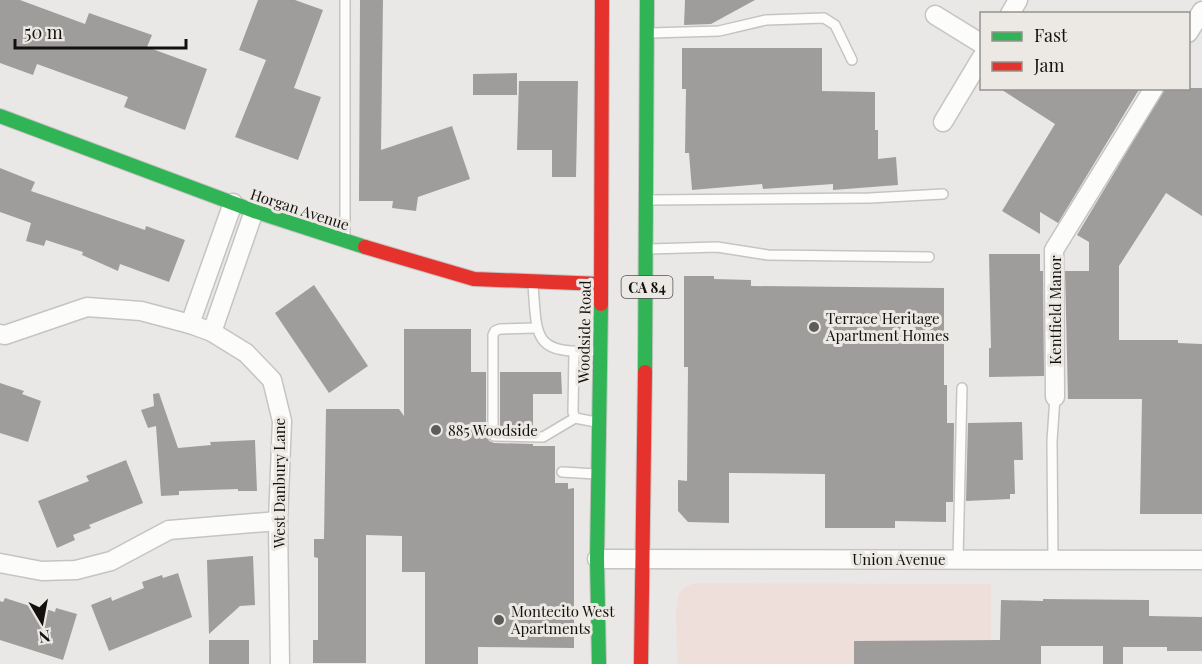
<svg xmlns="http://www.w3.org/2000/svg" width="1202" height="664" viewBox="0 0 1202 664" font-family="'Playfair Display',serif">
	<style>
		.commercial { fill: #eedfdb }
		.building { fill: #9f9d9c }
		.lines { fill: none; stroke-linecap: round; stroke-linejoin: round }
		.lane-casing { stroke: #c6c4c2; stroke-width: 12 }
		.street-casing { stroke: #c6c4c2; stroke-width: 21 }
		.fast-casing { stroke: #c6c4c2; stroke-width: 16 }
		.jam-casing { stroke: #c6c4c2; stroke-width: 16 }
		.lane { stroke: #fcfcfb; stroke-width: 9 }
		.street { stroke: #fcfcfb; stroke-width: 18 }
		.fast { stroke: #30b455; stroke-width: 14 }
		.jam { stroke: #e5322d; stroke-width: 14 }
		.poi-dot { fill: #5e5c5b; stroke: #ece8e4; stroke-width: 2 }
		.labels { text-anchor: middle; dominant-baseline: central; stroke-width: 6; stroke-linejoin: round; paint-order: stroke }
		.shield { fill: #ece8e4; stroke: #545250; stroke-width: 1.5 }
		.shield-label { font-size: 14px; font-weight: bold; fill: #131110 }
		.street-label { font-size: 15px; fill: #131110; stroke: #ece8e4 }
		.poi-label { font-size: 15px; fill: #131110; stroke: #ece8e4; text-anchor: start }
	</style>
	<rect width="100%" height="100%" fill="#eae8e6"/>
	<polygon class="commercial" points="695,583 991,584 991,664 677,664 676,609 679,593 687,586"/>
	<g class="building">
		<polygon points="0,0 20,0 85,24 89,13 152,35 147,47 207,69 185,130 124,107 128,97 37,64 33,75 0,63"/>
		<polygon points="258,0 295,0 323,10 294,88 321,97 298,160 235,137 266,60 239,50"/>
		<polygon points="360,0 383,0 381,150 452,126 470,179 418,197 416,211 392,208 393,201 359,201"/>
		<polygon points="685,0 755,0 711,24 684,25"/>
		<polygon points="682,48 822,48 822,91 875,92 875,130 878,130 878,159 896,157 898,185 833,190 833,184 763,189 762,184 692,190 689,153 685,153 686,89 682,89"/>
		<polygon points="517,73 517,95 473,95 473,74"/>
		<polygon points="519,81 578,81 576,177 552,177 552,150 517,150"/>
		<polygon points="999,88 1140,88 1058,223 1040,212 1040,234 1002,211 1055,124"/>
		<polygon points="1165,88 1202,88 1202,216 1166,193 1119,266 1119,340 1178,340 1178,343 1202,344 1202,514 1140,514 1142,399 1068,399 1065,271 1089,271 1089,242 1077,235"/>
		<polygon points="0,168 35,182 31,191 145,230 146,226 185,240 169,282 120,264 118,271 82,255 83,252 46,240 44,246 26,241 31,223 0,212"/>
		<polygon points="989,254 1040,254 1040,271 1043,271 1044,376 989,377 989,348 991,348"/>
		<polygon points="684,276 714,276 714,279 751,280 751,286 944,288 944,385 947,385 947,423 954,423 953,502 946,502 946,522 895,521 895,528 825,528 825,474 729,473 729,523 688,522 678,511 678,480 687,481 688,367 684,367"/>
		<polygon points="314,285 368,366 329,393 275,313"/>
		<polygon points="404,329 471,329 471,372 486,372 486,432 489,441 494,443 533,444 533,446 555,446 555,483 568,483 568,489 574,488 574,648 478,647 478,664 425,664 425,572 402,572 402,536 366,535 366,663 313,663 313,640 318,640 318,558 314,557 314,539 324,539 326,409 399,409 404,416"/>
		<polygon points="500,372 561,372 562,394 533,394 533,430 500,429"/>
		<polygon points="0,383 24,391 22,394 41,401 28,442 0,433"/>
		<polygon points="159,393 178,448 211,445 210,442 255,440 257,491 238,491 238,489 179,491 179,495 161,496 156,426 148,428 141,410 154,406 153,394"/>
		<polygon points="1022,422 1023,460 1014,460 1015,494 1010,494 1010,499 966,501 968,423"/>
		<polygon points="126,460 143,503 89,525 91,528 73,535 75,540 57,548 38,501 89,481 86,476"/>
		<polygon points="253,556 255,605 240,606 209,634 207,560"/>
		<polygon points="178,573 192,617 109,651 91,605 111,597 112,601 144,588 142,582 162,575 163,578"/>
		<polygon points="5,598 33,607 34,605 55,612 56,608 77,614 63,660 0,640 0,601 3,602"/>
		<polygon points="1043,599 1149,600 1149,616 1202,617 1202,651 1167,651 1167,647 1123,647 1123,664 1103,664 1103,646 1041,646 1041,664 854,664 854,641 1000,640 1001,600 1043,601"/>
		<rect x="209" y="640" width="40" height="24"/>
	</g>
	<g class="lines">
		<defs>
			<g id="lane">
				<polyline points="345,0 345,238"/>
				<polyline points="650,33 719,31 766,20 824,18 835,25 852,60"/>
				<polyline points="649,200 870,198 943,194"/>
				<polyline points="649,249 717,247 768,255 929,257"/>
				<path d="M533,284C537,339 533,354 596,351"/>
				<polyline points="536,328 500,329 495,331 493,335 493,432 494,436 543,437 575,418"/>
				<polyline points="574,352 573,412 575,418 596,422"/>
				<polyline points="562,472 596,474"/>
				<polyline points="958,559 962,388"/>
				<polyline points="1053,559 1052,441 1055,397"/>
			</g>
			<g id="street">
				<polyline points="1010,14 1018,0"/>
				<polyline points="935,15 982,44"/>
				<polyline points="1188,33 1202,11"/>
				<polyline points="943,122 982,57"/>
				<polyline points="190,324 233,203"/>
				<polyline points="212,332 254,211"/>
				<polyline points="0,334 5,335 87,307 141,311 190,324 212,332 246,353 272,380 282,421 278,521 280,664"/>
				<polyline points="1055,397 1054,250 1154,88"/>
				<polyline points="597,559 1202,560"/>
				<polyline points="0,563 42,571 76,570 111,561 169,530 278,521"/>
			</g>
			<g id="fast">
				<polyline points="0,116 254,211 365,247"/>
				<polyline points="645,372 647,0"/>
				<polyline points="599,664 597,559 601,304"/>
			</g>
			<g id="jam">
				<polyline points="365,247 474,279 601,284"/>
				<polyline points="601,304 602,0"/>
				<polyline points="641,664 645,372"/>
			</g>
		</defs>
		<use href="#lane" class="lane-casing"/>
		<use href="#street" class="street-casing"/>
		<use href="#fast" class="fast-casing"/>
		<use href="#jam" class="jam-casing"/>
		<use href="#lane" class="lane"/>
		<use href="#street" class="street"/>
		<use href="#fast" class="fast"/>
		<use href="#jam" class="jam"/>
	</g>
	<g class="poi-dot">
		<circle cx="814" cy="327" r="6"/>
		<circle cx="436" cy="430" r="6"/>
		<circle cx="499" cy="620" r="6"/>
	</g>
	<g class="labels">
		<rect class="shield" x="621.5" y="276" width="51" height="22" rx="4.5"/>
		<g class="shield-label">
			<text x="647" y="287">CA 84</text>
		</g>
		<g class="street-label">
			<text transform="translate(300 209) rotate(18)">Horgan Avenue</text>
			<text transform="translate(1055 310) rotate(-90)">Kentfield Manor</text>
			<text transform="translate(584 332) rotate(-89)">Woodside Road</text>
			<text transform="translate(279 483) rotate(-90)">West Danbury Lane</text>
			<text x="899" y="559">Union Avenue</text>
		</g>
		<g class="poi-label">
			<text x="826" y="318">Terrace Heritage<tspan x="826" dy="17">Apartment Homes</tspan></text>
			<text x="448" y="430">885 Woodside</text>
			<text x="511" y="611">Montecito West<tspan x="511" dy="17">Apartments</tspan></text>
		</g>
	</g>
	<rect x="980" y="12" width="210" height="78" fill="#ece8e4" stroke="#95928f" stroke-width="1.5"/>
	<rect x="992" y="32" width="30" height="9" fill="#30b455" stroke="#95928f" stroke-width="1.5"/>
	<text x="1034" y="42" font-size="18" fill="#131110">Fast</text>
	<rect x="992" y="62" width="30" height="9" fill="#e5322d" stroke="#95928f" stroke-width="1.5"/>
	<text x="1034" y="72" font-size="18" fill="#131110">Jam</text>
	<g transform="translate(42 622) rotate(170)" stroke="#ece8e4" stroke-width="4.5" paint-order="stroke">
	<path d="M0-4.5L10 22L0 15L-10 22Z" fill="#131110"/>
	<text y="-9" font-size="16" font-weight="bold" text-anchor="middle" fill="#131110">N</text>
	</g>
	<path d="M15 39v9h171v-9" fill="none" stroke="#131110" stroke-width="3"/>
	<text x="24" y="39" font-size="18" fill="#131110" stroke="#ece8e4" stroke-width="4.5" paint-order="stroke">50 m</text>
</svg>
